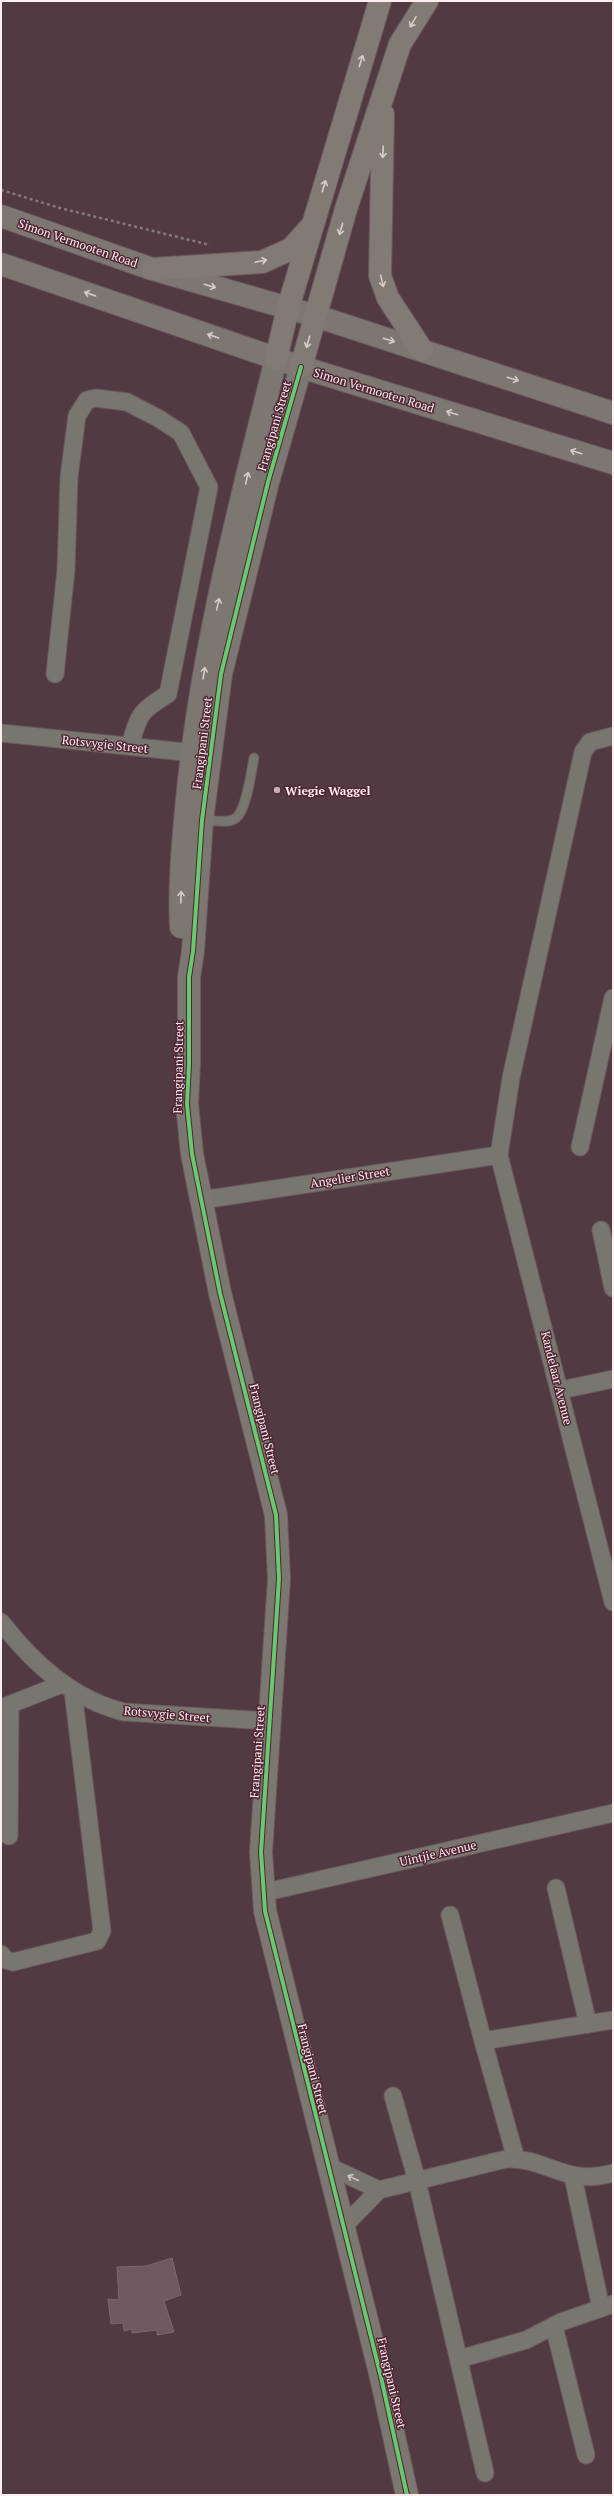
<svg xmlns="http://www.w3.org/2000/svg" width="614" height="2496" viewBox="0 0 614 2496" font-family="'PT Serif',serif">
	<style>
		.building { fill: #6d595f; stroke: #7b676d }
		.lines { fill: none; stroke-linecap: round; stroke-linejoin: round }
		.lane-casing { stroke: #6c585f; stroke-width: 11 }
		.street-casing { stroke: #6c585f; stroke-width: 19 }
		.secondary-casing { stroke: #6c585f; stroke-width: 24 }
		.highway-casing { stroke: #6c585f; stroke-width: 24 }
		.path { stroke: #827b79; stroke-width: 2.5; stroke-dasharray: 3 3; stroke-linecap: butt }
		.lane { stroke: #78776f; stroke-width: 9 }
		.street { stroke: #78776f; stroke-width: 17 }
		.secondary { stroke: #7c7871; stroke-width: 22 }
		.highway { stroke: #827b75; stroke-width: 22 }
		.cycleway-casing { stroke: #502534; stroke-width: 6 }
		.cycleway { stroke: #67ca6e; stroke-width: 4 }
		.oneway { stroke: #d9cbcc }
		.oneway2 { stroke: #d7cacb }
		.oneway3 { stroke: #cfc4c4 }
		.poi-dot { fill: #c2aeb4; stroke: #502534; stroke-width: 1.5 }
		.labels { text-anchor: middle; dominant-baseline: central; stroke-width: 3; stroke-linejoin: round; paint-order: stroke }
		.street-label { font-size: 12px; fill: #feedf1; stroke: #502534 }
		.poi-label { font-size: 12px; font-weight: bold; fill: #feedf1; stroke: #502534; text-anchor: start }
	</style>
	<rect width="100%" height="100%" fill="#523a42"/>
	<polygon class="building" points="172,2258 181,2295 164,2301 174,2332 157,2335 157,2330 132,2333 132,2329 124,2331 123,2323 111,2324 108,2299 119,2300 117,2267 146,2266"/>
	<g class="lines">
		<defs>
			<path id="lane" d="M202,820C212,820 228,824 236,818C247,809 251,772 254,758"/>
			<g id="street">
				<path d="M55,674L66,570L69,477L77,416L87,400L96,398L127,402L158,418L181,433L209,487L168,694C139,712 139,714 130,746"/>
				<polyline points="1,733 204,754"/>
				<polyline points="613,736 590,742 583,752 511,1078 499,1155 613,1602"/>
				<polyline points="580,1147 613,998"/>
				<polyline points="202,1200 499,1155"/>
				<polyline points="601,1230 613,1288"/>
				<polyline points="561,1390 613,1379"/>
				<path d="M1,1622C33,1663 72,1699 124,1712L269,1721"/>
				<polyline points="1,1708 62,1684"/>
				<polyline points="9,1836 10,1705"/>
				<polyline points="556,1888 588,2024"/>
				<polyline points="262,1893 613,1813"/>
				<polyline points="450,1915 483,2041 613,2020"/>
				<polyline points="1,1954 6,1960 13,1962 97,1941 102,1931 73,1691"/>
				<polyline points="483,2041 516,2159"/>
				<polyline points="393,2096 417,2181 485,2473"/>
				<polyline points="328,2166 379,2190"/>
				<polyline points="573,2177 601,2308"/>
				<path d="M343,2227L379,2190L506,2159C546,2157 566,2187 613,2173"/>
				<polyline points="554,2326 586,2455"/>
				<polyline points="459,2359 526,2340 561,2322 613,2304"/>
			</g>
			<g id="secondary">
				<polyline points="1,216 152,269 316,316 613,413"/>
				<polyline points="1,264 301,367 613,463"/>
				<polyline points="301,367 268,482 221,674 202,820 193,951 189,977 189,1064 187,1104 192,1154 220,1293 276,1515 279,1579 261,1852 265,1911 381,2377 407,2495"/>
				<path d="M181,927C179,884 183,842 187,800C201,650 240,504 276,359"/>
			</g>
			<g id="highway">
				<polyline points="383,114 380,276 388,298 422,350"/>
				<polyline points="152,269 262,262 291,249 309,229"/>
				<polyline points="276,359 288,308 380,1"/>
				<polyline points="301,367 346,209 400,44 427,1"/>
			</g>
		</defs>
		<use href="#lane" class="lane-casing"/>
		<use href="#street" class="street-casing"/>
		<use href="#secondary" class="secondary-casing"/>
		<use href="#highway" class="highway-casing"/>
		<polyline class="path" points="1,190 60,208 210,245"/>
		<use href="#lane" class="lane"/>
		<use href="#street" class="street"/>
		<use href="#secondary" class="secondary"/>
		<use href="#highway" class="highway"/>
		<defs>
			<polyline id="cycleway" points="301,367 268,482 221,674 202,820 193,951 189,977 189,1064 187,1104 192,1154 220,1293 276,1515 279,1579 261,1852 265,1911 381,2377 407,2495"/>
		</defs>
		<use href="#cycleway" class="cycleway-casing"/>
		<use href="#cycleway" class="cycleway"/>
	</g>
	<defs><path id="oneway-shaft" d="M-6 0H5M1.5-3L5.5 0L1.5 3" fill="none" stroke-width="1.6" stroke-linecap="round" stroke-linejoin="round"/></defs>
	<g class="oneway">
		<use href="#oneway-shaft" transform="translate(413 22) rotate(120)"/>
		<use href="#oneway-shaft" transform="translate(361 61) rotate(-73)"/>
		<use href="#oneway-shaft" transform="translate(383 152) rotate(92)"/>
		<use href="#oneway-shaft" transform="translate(324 186) rotate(-73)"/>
		<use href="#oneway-shaft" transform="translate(341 229) rotate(106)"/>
		<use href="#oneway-shaft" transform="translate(261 261) rotate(-12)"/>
		<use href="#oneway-shaft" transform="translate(382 281) rotate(76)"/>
		<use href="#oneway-shaft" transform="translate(308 342) rotate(106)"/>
	</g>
	<g class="oneway2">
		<use href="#oneway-shaft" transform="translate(210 286) rotate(16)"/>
		<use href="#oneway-shaft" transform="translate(90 294) rotate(-161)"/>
		<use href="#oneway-shaft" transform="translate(213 336) rotate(-161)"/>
		<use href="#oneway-shaft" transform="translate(389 340) rotate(18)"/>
		<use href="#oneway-shaft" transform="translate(513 379) rotate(17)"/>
		<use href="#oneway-shaft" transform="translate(452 413) rotate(-163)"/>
		<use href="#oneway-shaft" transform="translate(576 452) rotate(-163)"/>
		<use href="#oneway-shaft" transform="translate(247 478) rotate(-77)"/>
		<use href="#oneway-shaft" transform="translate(218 604) rotate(-77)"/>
		<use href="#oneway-shaft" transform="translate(204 673) rotate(-81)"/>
		<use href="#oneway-shaft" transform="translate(181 897) rotate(-89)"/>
	</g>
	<use class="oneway3" href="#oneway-shaft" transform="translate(353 2178) rotate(-155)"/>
	<circle class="poi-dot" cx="277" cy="790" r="4"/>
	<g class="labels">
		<g class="street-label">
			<text transform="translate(78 243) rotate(19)">Simon Vermooten Road</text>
			<text transform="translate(374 390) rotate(17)">Simon Vermooten Road</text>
			<text transform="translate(274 426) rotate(-74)">Frangipani Street</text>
			<text transform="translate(202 743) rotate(-83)">Frangipani Street</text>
			<text transform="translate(105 744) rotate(6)">Rotsvygie Street</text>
			<text transform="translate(178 1067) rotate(-89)">Frangipani Street</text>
			<text transform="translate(350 1177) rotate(-9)">Angelier Street</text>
			<text transform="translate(557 1378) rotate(76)">Kandelaar Avenue</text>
			<text transform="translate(265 1429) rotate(76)">Frangipani Street</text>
			<text transform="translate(167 1714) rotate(5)">Rotsvygie Street</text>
			<text transform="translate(257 1752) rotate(-86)">Frangipani Street</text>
			<text transform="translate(438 1853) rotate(-13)">Uintjie Avenue</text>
			<text transform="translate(313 2069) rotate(76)">Frangipani Street</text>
			<text transform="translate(392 2383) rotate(77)">Frangipani Street</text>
		</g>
		<g class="poi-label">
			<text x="285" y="790">Wiegie Waggel</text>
		</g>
	</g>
	<rect width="614" height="2496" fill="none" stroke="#feedf1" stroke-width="4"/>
</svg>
